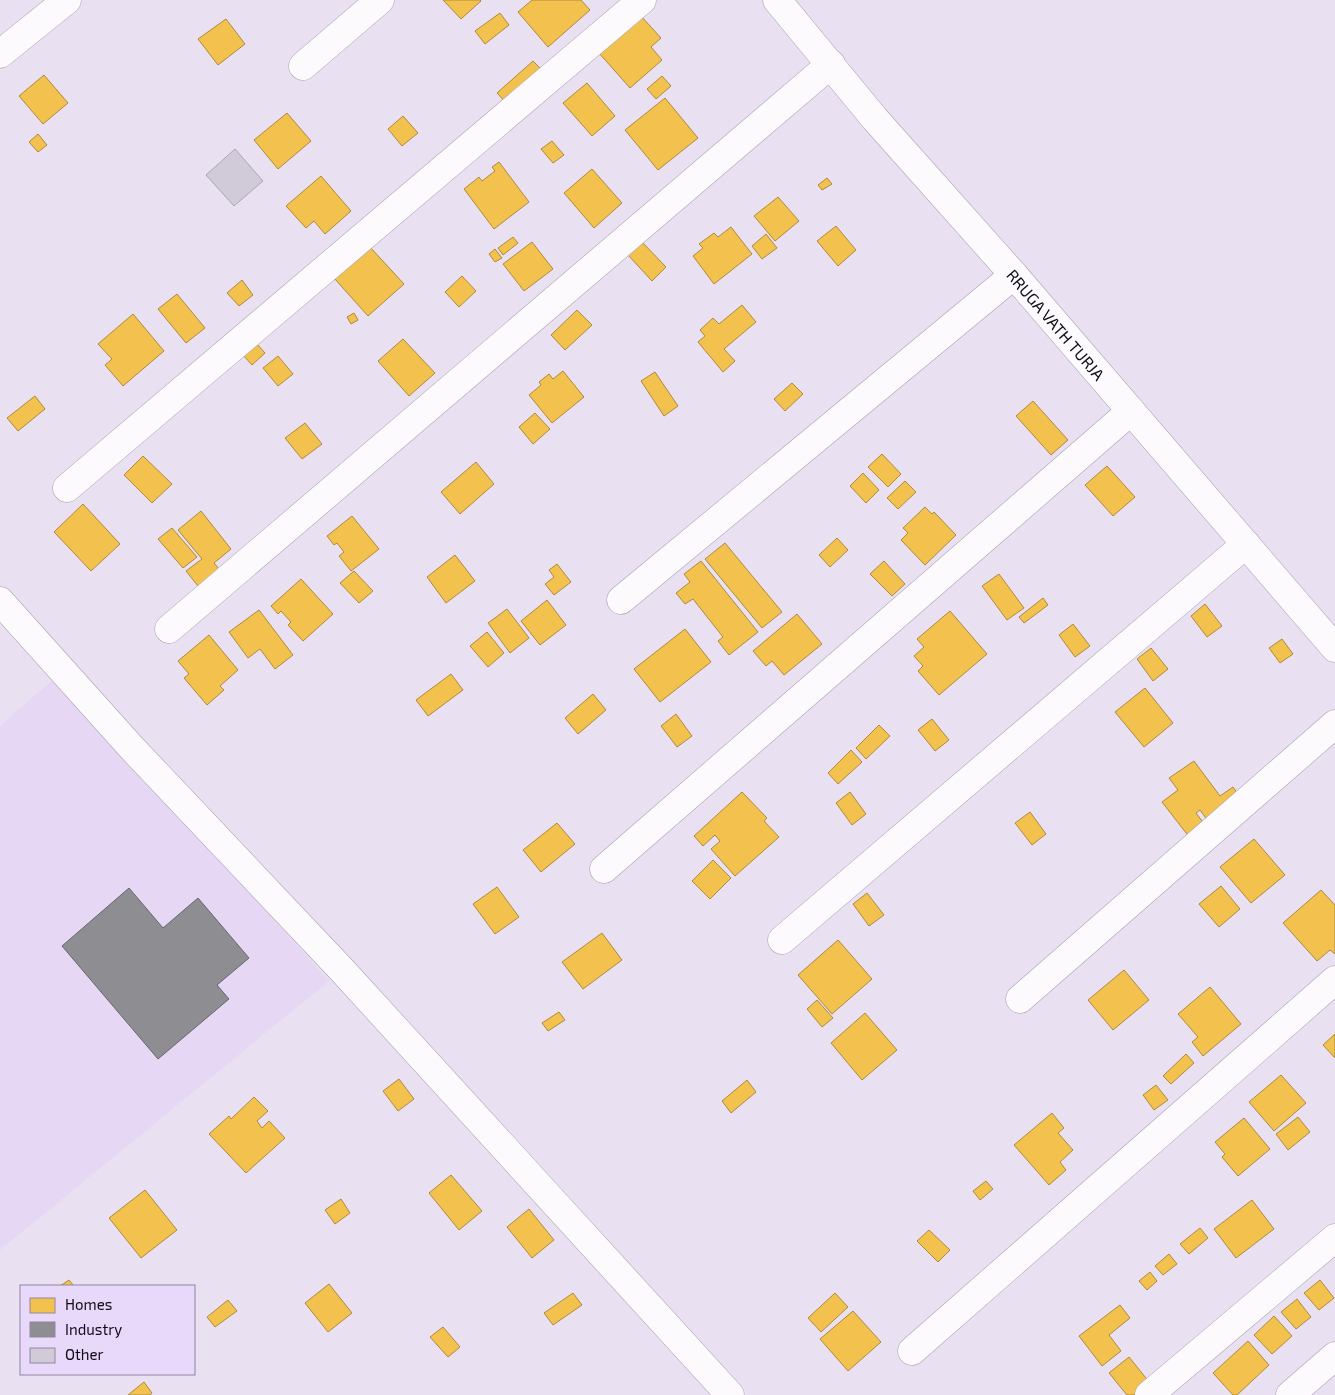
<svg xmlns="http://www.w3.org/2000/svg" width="1335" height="1395" viewBox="0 0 1335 1395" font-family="'Exo 2',sans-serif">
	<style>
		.built { fill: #e6d7f5 }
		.homes { fill: #f2c14e; stroke: #ae8a3d }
		.industry { fill: #8d8d92; stroke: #68666d }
		.building { fill: #d1cbd9; stroke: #aca5b3 }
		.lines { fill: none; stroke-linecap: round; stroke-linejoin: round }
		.minor-casing { stroke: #a7a0ae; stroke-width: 29 }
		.minor { stroke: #fcfafd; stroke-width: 28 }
		.labels { text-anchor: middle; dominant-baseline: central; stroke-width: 5; stroke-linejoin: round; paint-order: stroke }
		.street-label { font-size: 16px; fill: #100b16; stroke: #e8d8fa }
	</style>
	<rect width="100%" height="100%" fill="#e9e0f2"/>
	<polygon class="built" points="56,677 329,981 0,1250 0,726"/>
	<g class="homes">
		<polygon points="443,0 480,0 481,1 461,19"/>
		<polygon points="532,0 581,0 590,10 548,47 518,12"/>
		<polygon points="500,13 509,25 485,44 475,31"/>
		<polygon points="641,16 661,38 651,47 662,60 630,88 599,53"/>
		<polygon points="226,19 245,44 218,65 198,39"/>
		<polygon points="533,61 544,72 508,105 497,93"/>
		<polygon points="44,75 68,103 43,124 19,96"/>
		<polygon points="662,76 671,86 656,99 647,89"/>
		<polygon points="587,83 615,116 592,136 563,103"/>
		<polygon points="665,98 698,138 658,170 625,130"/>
		<polygon points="287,113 311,141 278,169 254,140"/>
		<polygon points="403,116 418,133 402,146 388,129"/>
		<polygon points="38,134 47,145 38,152 29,142"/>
		<polygon points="552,141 564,155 553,163 541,149"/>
		<polygon points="499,162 529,202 494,229 464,189 479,177 482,181 495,171 492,167"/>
		<polygon points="592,169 622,203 594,228 564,193"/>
		<polygon points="321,176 351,211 325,234 314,221 306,228 286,206"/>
		<polygon points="827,178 832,184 822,190 818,185"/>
		<polygon points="778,197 799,221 775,241 754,216"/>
		<polygon points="836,226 856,250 838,266 817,241"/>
		<polygon points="731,227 752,254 714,284 693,256 703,248 699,244 714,233 718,237"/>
		<polygon points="766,234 777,248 762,259 752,246"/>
		<polygon points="513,237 518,243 503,255 498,248"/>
		<polygon points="532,242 553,269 524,291 503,264"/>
		<polygon points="642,242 666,267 652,281 628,255"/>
		<polygon points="369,246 404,284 368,316 334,278"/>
		<polygon points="495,249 502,258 495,262 489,254"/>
		<polygon points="462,276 476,291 459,307 445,292"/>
		<polygon points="242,280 253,295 239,306 227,293"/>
		<polygon points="177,294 205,328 186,343 158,309"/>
		<polygon points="742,305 756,322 724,349 735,361 723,372 698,342 705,336 700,330 713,318 719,324"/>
		<polygon points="577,310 592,325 565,350 551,335"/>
		<polygon points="354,313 358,320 351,324 347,317"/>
		<polygon points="133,314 164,351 123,386 105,365 112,359 98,344"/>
		<polygon points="403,339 435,373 409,396 378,361"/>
		<polygon points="256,343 265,353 252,365 243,355"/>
		<polygon points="278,356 293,374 278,386 263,368"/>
		<polygon points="563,371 584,397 552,423 529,395 541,385 539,382 549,374 553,379"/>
		<polygon points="655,372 678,406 664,416 641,381"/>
		<polygon points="792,383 803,394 785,411 774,399"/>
		<polygon points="35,396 45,409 18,431 7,418"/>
		<polygon points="1033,401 1068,440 1051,455 1016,416"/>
		<polygon points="535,413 550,429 533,444 519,427"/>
		<polygon points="305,423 322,444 302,459 285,438"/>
		<polygon points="882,454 901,474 888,487 868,467"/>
		<polygon points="143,456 172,484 152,503 124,475"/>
		<polygon points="476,462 494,484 460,514 441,492"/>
		<polygon points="1107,466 1135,497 1113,516 1085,485"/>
		<polygon points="863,473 879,490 866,503 850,486"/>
		<polygon points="905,481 916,492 898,509 887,498"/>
		<polygon points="83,504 120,544 91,571 54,532"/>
		<polygon points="925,507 932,514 934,512 956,535 925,565 901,540 908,533 903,528"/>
		<polygon points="201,511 231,549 214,563 219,569 198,586 186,571 202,559 178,530"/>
		<polygon points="352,516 379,549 351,571 339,556 344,552 337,543 334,545 327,536"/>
		<polygon points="172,528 197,557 183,568 158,539"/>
		<polygon points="837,538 848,550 830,567 819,555"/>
		<polygon points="725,543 782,612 762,628 705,559"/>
		<polygon points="455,555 475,581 446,603 427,577"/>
		<polygon points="701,561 758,632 729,655 718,641 723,637 693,599 685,604 676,593 690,582 684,574"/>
		<polygon points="884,561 905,584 892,596 870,574"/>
		<polygon points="557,564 571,582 554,595 545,584 554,577 549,570"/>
		<polygon points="354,571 373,591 359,603 340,583"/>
		<polygon points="999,574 1024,608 1007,620 982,586"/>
		<polygon points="301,579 333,614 303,641 288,625 291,622 281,611 278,614 271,606"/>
		<polygon points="1043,598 1048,605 1024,623 1019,617"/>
		<polygon points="547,600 566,625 540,645 521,621"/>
		<polygon points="1205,604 1222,626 1207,637 1191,616"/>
		<polygon points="507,609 529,638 510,653 488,623"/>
		<polygon points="259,610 293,655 275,669 260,649 248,658 229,632"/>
		<polygon points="950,611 987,654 939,695 918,671 923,666 914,656 924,647 917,639"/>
		<polygon points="797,614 822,644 784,675 772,661 766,666 753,651"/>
		<polygon points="1073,624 1090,646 1075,657 1059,635"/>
		<polygon points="685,629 711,662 660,702 634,669"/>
		<polygon points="487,632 504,653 488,667 470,646"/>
		<polygon points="209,635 238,670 220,686 224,690 207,705 184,678 189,674 178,661"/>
		<polygon points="1282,639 1293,654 1280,663 1269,648"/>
		<polygon points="1151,648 1168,669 1153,681 1137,659"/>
		<polygon points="451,674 463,690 428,716 416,700"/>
		<polygon points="1145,688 1173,723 1144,747 1115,712"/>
		<polygon points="593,694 606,710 578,734 565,718"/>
		<polygon points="676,714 692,736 677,747 661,726"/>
		<polygon points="932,719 949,740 935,751 918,730"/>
		<polygon points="879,725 890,736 866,759 856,748"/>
		<polygon points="851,750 862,762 838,784 828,773"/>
		<polygon points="1194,761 1220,796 1233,787 1240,797 1208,821 1200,810 1196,813 1206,826 1190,838 1162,802 1178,790 1169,778"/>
		<polygon points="742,792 767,818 764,821 779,837 735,876 711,849 720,841 715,835 703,846 694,836"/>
		<polygon points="850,792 866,814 852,825 836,803"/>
		<polygon points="1030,812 1046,834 1032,845 1015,823"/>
		<polygon points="557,823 575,844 541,872 523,850"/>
		<polygon points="1254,839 1285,875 1251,903 1220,867"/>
		<polygon points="713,860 731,878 710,899 692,881"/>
		<polygon points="1221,886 1240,909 1219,927 1199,904"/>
		<polygon points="497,887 519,917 495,934 473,904"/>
		<polygon points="1321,890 1335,905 1335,954 1330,950 1317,961 1283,923"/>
		<polygon points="867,893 884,915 869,926 853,904"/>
		<polygon points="602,933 622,960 583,989 562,962"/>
		<polygon points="838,940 872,979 832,1014 798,975"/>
		<polygon points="1124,970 1149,1000 1113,1030 1088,1000"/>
		<polygon points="1210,987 1241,1024 1203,1056 1192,1042 1198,1037 1178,1014"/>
		<polygon points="817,1000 833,1018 822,1027 807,1009"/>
		<polygon points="559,1012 565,1020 548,1031 542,1023"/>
		<polygon points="865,1013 897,1050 862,1080 831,1043"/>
		<polygon points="1335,1034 1335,1058 1323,1045"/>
		<polygon points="1186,1054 1194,1063 1171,1084 1163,1076"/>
		<polygon points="1281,1075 1306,1103 1274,1131 1249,1102"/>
		<polygon points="399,1079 414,1099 398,1111 383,1091"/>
		<polygon points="747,1080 756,1092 731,1113 722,1101"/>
		<polygon points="1156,1085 1168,1100 1154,1110 1143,1095"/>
		<polygon points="254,1097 268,1111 257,1121 262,1128 269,1121 285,1138 246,1173 209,1134 229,1116 231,1119"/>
		<polygon points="1052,1113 1064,1128 1058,1133 1073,1150 1060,1162 1066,1170 1049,1185 1014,1145"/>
		<polygon points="1298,1117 1310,1132 1288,1150 1276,1134"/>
		<polygon points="1244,1118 1270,1149 1238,1176 1222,1157 1225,1154 1215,1142"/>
		<polygon points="451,1175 482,1211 459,1230 429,1193"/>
		<polygon points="986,1181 993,1189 980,1200 973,1191"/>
		<polygon points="145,1190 177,1230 141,1258 109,1218"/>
		<polygon points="341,1199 350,1213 335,1224 325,1210"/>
		<polygon points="1252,1200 1274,1229 1236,1258 1214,1229"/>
		<polygon points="529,1209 554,1240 532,1258 507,1227"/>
		<polygon points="1200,1228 1208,1238 1189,1254 1180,1244"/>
		<polygon points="929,1230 950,1250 938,1262 917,1241"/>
		<polygon points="1169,1254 1177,1264 1163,1275 1155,1266"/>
		<polygon points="1150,1272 1157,1281 1147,1290 1139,1281"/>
		<polygon points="69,1280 74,1286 60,1286"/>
		<polygon points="1320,1280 1334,1298 1319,1310 1304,1293"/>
		<polygon points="329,1284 352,1313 328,1332 305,1303"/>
		<polygon points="573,1293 582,1305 553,1325 544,1313"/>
		<polygon points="835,1293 848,1307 821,1332 808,1318"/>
		<polygon points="1297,1299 1311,1317 1296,1329 1281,1312"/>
		<polygon points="228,1300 237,1311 215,1327 207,1317"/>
		<polygon points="1120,1305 1130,1318 1109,1335 1121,1351 1102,1366 1079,1336"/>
		<polygon points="853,1311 881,1342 848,1371 820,1339"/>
		<polygon points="1274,1316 1292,1336 1272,1354 1254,1335"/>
		<polygon points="443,1327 460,1347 448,1357 430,1337"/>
		<polygon points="1248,1341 1269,1365 1237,1395 1233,1395 1213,1373"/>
		<polygon points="1129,1357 1154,1388 1145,1395 1127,1395 1109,1373"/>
		<polygon points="144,1382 152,1393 150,1395 128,1395"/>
	</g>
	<polygon class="industry" points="129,888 163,928 198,898 249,958 217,985 229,999 158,1059 62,946"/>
	<polygon class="building" points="235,149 263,181 234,206 206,175"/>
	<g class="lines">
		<defs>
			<g id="minor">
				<path id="s1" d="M777,0L875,119L1014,275L1335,648"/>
				<polyline points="0,54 67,0"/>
				<polyline points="303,66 380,0"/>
				<polyline points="67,488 642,0"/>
				<polyline points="621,600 1014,275"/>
				<polyline points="0,601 131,747 341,969 730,1395"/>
				<polyline points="169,629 831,64"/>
				<polyline points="604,869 1131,411"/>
				<polyline points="782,940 1246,544"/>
				<polyline points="1020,999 1335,724"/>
				<polyline points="912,1351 1335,980"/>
				<polyline points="1149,1395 1335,1238"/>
				<polyline points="1290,1395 1335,1356"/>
			</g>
		</defs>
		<use href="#minor" class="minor-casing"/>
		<use href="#minor" class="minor"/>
	</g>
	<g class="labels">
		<g class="street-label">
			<text stroke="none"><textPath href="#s1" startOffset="428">RRUGA VATH TURJA</textPath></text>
		</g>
	</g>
	<rect x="20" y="1285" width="175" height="90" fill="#e8d8fa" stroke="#92869f"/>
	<rect x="30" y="1298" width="25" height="15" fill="#f2c14e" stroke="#92869f"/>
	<text x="65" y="1310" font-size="15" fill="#100b16">Homes</text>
	<rect x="30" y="1322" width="25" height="15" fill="#8d8d92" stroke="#92869f"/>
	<text x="65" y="1335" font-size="15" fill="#100b16">Industry</text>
	<rect x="30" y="1348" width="25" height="15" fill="#d1cbd9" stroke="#92869f"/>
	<text x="65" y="1360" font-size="15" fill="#100b16">Other</text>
</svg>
